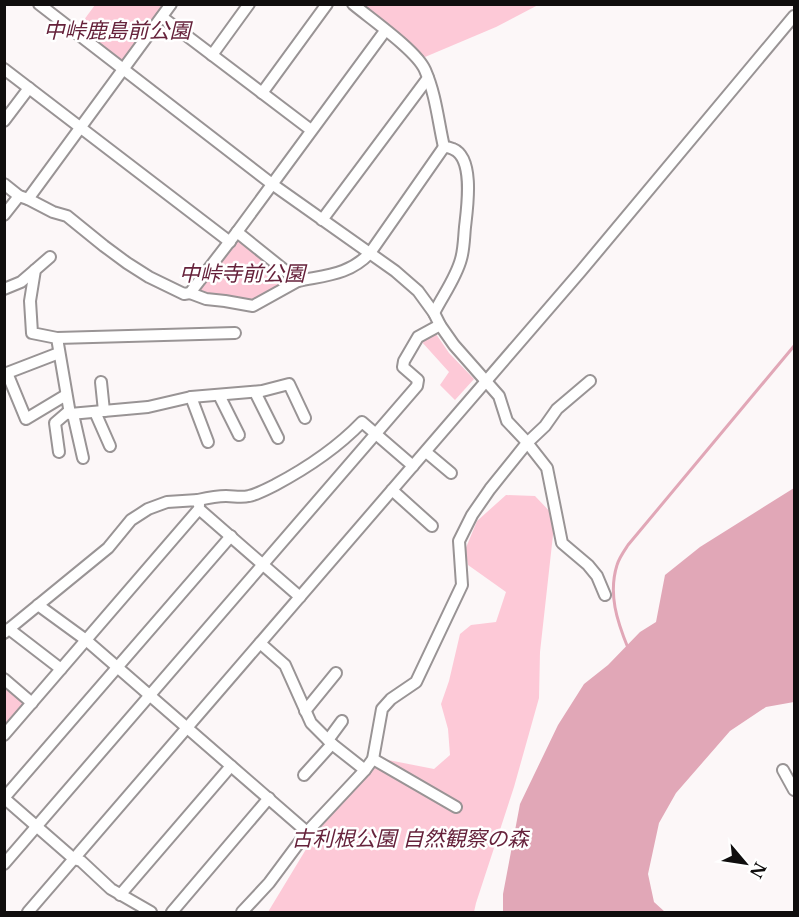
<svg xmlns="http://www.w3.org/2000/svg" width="799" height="917" viewBox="0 0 799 917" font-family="'Libre Baskerville','Noto Sans JP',serif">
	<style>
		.green { fill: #fdc9d7 }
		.water { fill: #e1a7b7 }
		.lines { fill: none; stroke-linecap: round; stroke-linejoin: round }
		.stream { stroke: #e1a7b7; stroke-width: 3 }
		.minor-casing { stroke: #999495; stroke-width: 14 }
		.minor { stroke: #fff; stroke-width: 10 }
		.labels { text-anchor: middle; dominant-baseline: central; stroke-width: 5; stroke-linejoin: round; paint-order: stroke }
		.park-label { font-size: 21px; font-style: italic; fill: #66223b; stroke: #fff }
	</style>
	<rect width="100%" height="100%" fill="#fcf7f8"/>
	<g class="green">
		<polygon points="95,5 171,5 124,69 75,32"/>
		<polygon points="359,5 538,5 496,27 425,57 409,48"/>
		<polygon points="237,232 298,281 253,306 190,293"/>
		<polygon points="436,334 449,353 474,379 455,400 440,385 449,372 421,341"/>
		<polygon points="506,495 535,496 555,517 540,652 539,698 514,787 476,903 474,912 268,912 311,841 337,806 378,758 434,769 450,755 448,729 441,704 449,681 460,634 471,625 496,622 506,592 468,565 465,550 477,521"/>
		<polygon points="5,679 32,703 5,735"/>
	</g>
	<polygon class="water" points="794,488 794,702 766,707 730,731 676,793 659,823 648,874 654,902 665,912 503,912 503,894 520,804 558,725 584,684 608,665 640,632 656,622 665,575 700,547"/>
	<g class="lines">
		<path class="stream" d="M628,648C617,621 608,594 617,565C619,558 624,551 628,545L794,346"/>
		<defs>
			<g id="minor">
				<polyline points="39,4 272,184 395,271 418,291 434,313 440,325 454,345 499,396 507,421 525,440 547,468 562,543 588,565 597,576 605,595"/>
				<path d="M353,4C371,19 417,51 425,70C436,95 438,121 444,147"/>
				<polyline points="162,17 311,130"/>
				<polyline points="212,55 249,4"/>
				<polyline points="4,69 230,242"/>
				<polyline points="262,93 327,4"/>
				<polyline points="4,121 29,88"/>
				<polyline points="4,184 19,196 28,199 53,212 67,216 104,246 127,263 149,277 184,294 190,293 237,232 385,31"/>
				<polyline points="28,199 171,4"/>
				<polyline points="4,215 19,196"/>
				<polyline points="322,220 428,78"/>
				<path d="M237,232L298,281C326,275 349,275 370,253L444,147C446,147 451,148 453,149C475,158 467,209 465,227C464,237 464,249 461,259C456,278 443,295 434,313"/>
				<polyline points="50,257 35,270 30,301 32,333 57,338 70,414 148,407 191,397 262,391 289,384 305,418"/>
				<polyline points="4,289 21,282 35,270"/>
				<polyline points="190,293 206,299 225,301 253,306 298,281"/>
				<polyline points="57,338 235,333"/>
				<polyline points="59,353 7,373 26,419 66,395"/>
				<polyline points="101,382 104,411"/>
				<polyline points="255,392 278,438"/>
				<polyline points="219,395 239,435"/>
				<polyline points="191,397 208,442"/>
				<polyline points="95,412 110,446"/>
				<polyline points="73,414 83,458"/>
				<polyline points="59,452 55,423 69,411"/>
				<polyline points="426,452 451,473"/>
				<polyline points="392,490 432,526"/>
				<path d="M198,500C207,498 217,496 226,496C234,496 241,498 249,496C258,494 267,489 275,485C307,468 337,448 362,422L413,466"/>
				<polyline points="38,605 86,640 307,832"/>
				<polyline points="9,629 61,669"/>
				<polyline points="4,633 108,548 131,520 148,509 167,502 198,500 199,505"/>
				<polyline points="260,643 285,665 311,723 332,744 365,770"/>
				<polyline points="4,679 32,703"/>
				<polyline points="305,711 336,673"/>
				<polyline points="4,735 199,509 300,597"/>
				<polyline points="328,740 342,721"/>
				<polyline points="373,759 456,807"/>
				<polyline points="783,770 794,790"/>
				<polyline points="304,775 332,744"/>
				<polyline points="4,864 417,386 418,380 403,367 404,361 418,337 440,325"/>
				<polyline points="120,895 231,766"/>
				<polyline points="28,912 581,271 794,16"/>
				<polyline points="151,912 111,889 81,861 74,859 4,798 231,536"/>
				<polyline points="172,912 269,798"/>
				<polyline points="242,912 269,883 307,832 365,770 373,759 382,709 391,699 416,682 462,585 459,541 472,515 490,489 527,443 545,426 557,409 590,381"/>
			</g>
		</defs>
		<use href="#minor" class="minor-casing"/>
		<use href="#minor" class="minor"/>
	</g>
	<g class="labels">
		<g class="park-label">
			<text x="117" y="31">中峠鹿島前公園</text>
			<text x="242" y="274">中峠寺前公園</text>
			<text x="410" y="839">古利根公園 自然観察の森</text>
		</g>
	</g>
	<rect width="799" height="917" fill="none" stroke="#100e0e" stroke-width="12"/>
	<g transform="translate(745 863) rotate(119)" stroke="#ffffff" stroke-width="4.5" paint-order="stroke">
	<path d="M0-4.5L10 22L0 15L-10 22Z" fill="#100e0e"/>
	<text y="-9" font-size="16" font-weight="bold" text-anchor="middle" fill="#100e0e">N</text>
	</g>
</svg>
